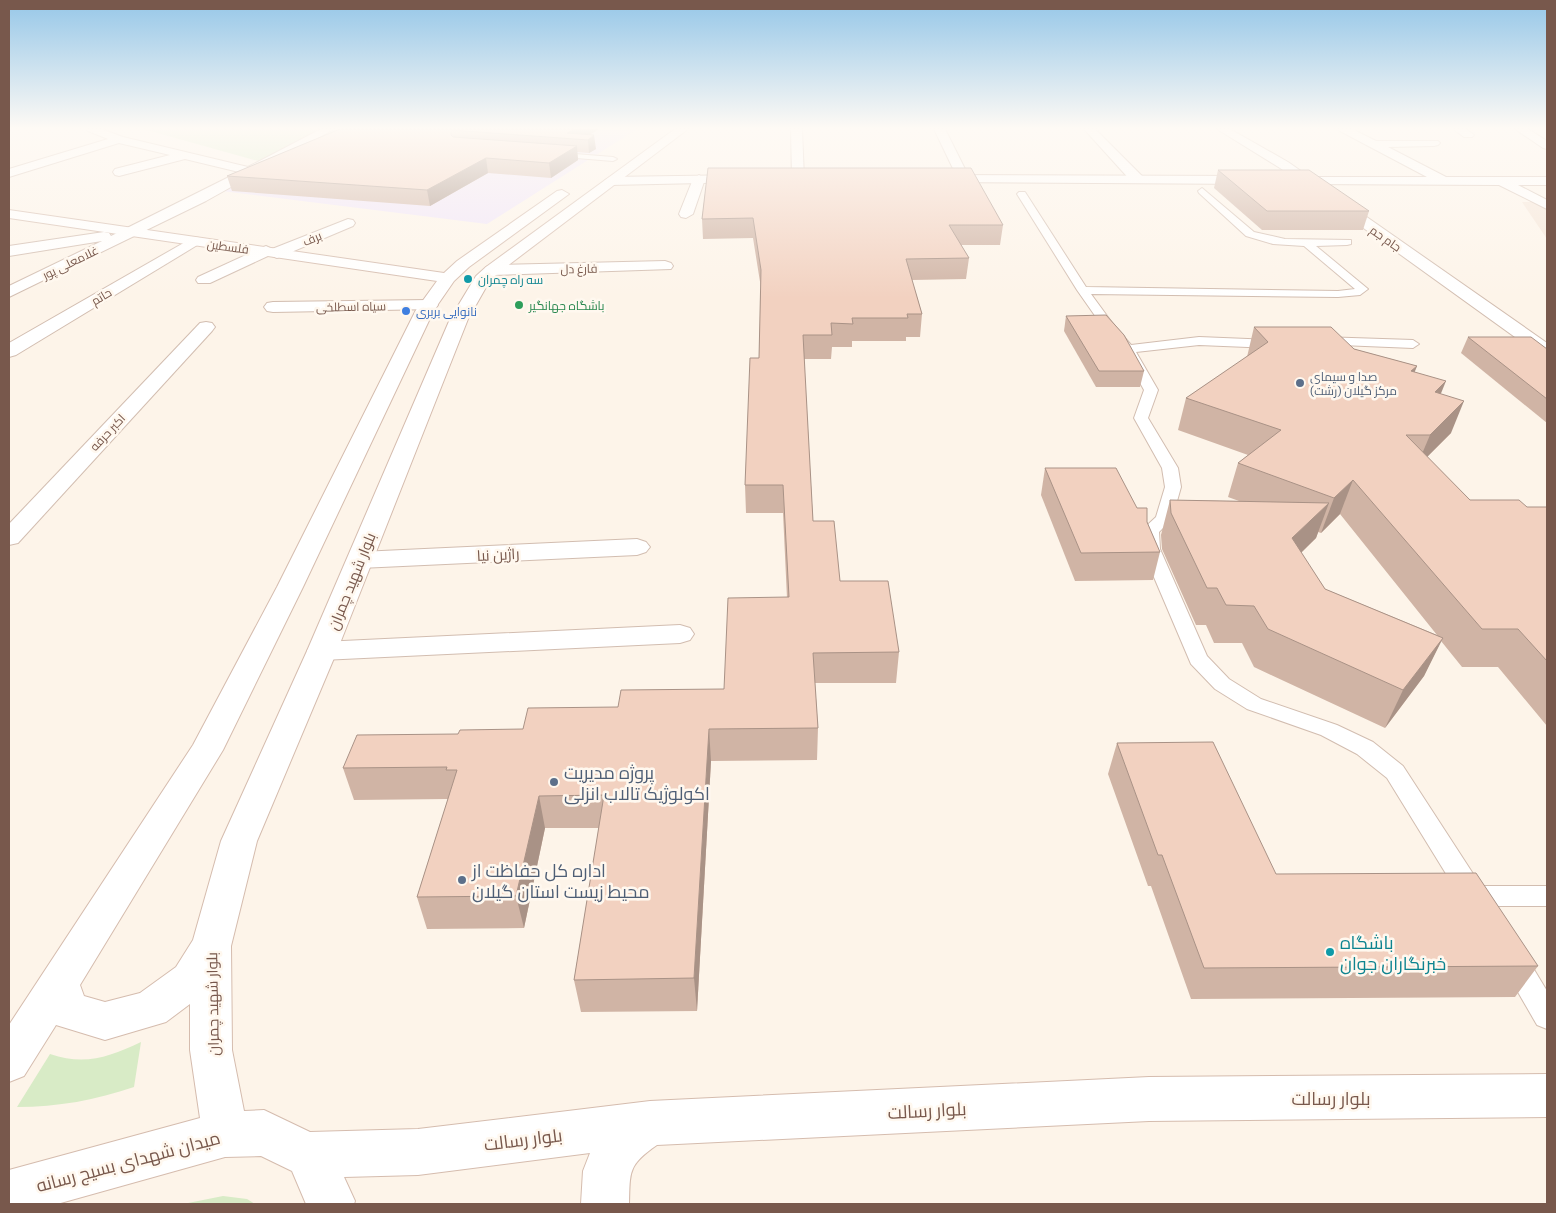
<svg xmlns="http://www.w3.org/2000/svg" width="1556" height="1213" viewBox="0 0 1556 1213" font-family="'Exo 2',Cairo,sans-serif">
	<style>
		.residential { fill: #f5e5d7 }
		.education { fill: #f0e5f9 }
		.green { fill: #d8ebc6 }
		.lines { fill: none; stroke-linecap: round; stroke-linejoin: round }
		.service-casing { stroke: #d2bdb0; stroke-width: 2 }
		.minor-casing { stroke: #d2bdb0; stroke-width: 2 }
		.tertiary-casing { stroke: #d2bdb0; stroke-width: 2 }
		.secondary-casing { stroke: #d5bcae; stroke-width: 2 }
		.service { fill: #fff; fill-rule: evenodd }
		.minor { fill: #fff; fill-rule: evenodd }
		.tertiary { fill: #fff; fill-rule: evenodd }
		.secondary { fill: #fff; fill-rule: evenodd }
		.wall { fill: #d0b4a5; fill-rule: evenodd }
		.shaded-wall { fill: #a99286 }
		.building { fill: #f2d1c0; stroke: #a99286 }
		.culture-dot { fill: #0f9aa8; stroke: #fff8ef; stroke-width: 2 }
		.leisure-dot { fill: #2e9e5b; stroke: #fff8ef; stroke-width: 2 }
		.shop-dot { fill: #3f7fe0; stroke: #fff8ef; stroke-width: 2 }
		.service-dot { fill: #5c6f8a; stroke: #fff8ef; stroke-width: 2 }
		.labels { text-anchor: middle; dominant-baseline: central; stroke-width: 5; stroke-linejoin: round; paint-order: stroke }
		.far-street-label { font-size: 12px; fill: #78584c; stroke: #fff8ef }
		.far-culture-label { font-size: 12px; fill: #0d838f; stroke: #fff8ef; text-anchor: start }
		.far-leisure-label { font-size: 12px; fill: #27864d; stroke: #fff8ef; text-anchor: start }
		.far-shop-label { font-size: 12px; fill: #366cbe; stroke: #fff8ef; text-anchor: start }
		.far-service-label { font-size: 12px; fill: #4e5e75; stroke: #fff8ef; text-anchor: start }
		.street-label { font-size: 15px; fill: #78584c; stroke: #fff8ef }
		.near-service-label { font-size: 18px; fill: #4e5e75; stroke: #fff8ef; text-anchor: start }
		.near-culture-label { font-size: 18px; fill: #0d838f; stroke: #fff8ef; text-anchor: start }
		.near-street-label { font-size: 18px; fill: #78584c; stroke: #fff8ef }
	</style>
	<rect width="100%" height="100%" fill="#fdf4e9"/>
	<polygon class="residential" points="1522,202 1547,202 1547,239"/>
	<polygon class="education" points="339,129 637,129 487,224 222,191"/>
	<g class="green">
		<polygon points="143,129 331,129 269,164"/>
		<path d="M141,1042L134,1087C96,1100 58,1107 17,1107L50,1054C85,1066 109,1057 141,1042Z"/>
		<polygon points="223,1196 247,1199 255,1204 183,1204"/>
	</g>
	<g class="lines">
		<defs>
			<g id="service">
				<polygon points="549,152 613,157 617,159 613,161 552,156 548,154"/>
				<polygon points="1202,188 1254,232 1285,239 1351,240 1351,244 1347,245 1316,246 1368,289 1360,295 1338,297 1091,294 1113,324 1131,345 1199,337 1274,340 1280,344 1274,348 1199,345 1136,352 1158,390 1148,418 1178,468 1181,487 1172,519 1159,532 1160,549 1207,656 1229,679 1261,699 1337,725 1373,742 1403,766 1481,886 1547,886 1547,906 1473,906 1464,903 1387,778 1357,754 1321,735 1247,709 1215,689 1191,664 1142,549 1142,530 1156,517 1165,487 1162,468 1134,418 1144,390 1122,350 1105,330 1077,290 1017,194 1019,192 1025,192 1086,287 1338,291 1355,289 1304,246 1273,244 1246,236 1199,193 1198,191"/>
				<polygon points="1321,337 1413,340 1419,344 1413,348 1317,344 1315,341 1317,338"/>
				<polygon points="1514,949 1524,953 1547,991 1547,1029 1537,1025 1500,961 1504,953"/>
			</g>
			<g id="minor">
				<polygon points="87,129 101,129 123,137 248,167 321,129 334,129 206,201 9,297 9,286 102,241 9,256 9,246 104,232 109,233 111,236 239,172 185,159 119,176 115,175 113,172 115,169 170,155 119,143 9,177 9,169 108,139 88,131"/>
				<polygon points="791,129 802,129 804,179 798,183 792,179"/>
				<polygon points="934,129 945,129 970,179 969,182 964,183 958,179"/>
				<polygon points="1084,129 1095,129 1142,176 1143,179 1142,182 1132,182"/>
				<polygon points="1339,129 1352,129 1376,141 1438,141 1440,143 1438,145 1434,146 1388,147 1446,177 1547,177 1547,185 1518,185 1547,200 1547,209 1499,185 1301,184 1300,181 1306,177 1427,177 1340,131"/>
				<polygon points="1453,129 1466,129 1474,135 1472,137 1464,137"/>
				<polygon points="1515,129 1528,129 1547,141 1547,149 1543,148"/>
				<polygon points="699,175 705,179 693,214 686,218 681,217 679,214 693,179"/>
				<polygon points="348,219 353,220 355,223 353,226 282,256 277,258 270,255 210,283 198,283 196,280 198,277 261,248 266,246 272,249"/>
				<polygon points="194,237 199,238 201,241 199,244 16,355 9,357 9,343"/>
				<polygon points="665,261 671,263 673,266 671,269 492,275 486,273 484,270 486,267 492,265"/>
				<polygon points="429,300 435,301 438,305 435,309 273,312 267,311 264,307 267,303 273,302"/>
				<polygon points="206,322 212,323 215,327 212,331 18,543 9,545 9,524 200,323"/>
				<polygon points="637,539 646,542 650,547 646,552 637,555 360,568 351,565 347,560 351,555 360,552"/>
				<polygon points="680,625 690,628 694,634 690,640 680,643 322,660 312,658 307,651 312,644 322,642"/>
			</g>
			<g id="tertiary">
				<polygon points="1217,129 1230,129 1288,162 1547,343 1547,357 1540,355 1280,168"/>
				<polygon points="744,175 749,176 750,179 749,182 610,185 604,181 610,177"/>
				<polygon points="939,175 1254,176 1260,180 1254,184 934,182 933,179 934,176"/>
			</g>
			<path id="secondary" d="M675,129H688L498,273L489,282L468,319L337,651L257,841L231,946L232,1050L244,1111L264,1110L310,1132L418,1129L650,1101L1149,1077L1547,1074V1117L1149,1121L657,1145C628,1165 630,1171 629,1204H581L583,1171L590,1153L418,1175L344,1177L355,1201L354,1204H306L292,1171L261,1156L225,1157L57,1204H9V1170L200,1118L190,1050V1004L166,1022L105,1040L56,1025L24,1076L9,1082V1025L193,745L277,587L416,310L437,281L9,218V210L444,273L457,261L557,191L562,190L569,194L469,267L454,281L434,310L303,587L223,750L80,985L84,996L105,1002L140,993L176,967L193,940L221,841L307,651L450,319L476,276L486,267Z"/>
		</defs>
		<use href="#service" class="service-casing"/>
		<use href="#minor" class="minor-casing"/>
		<use href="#tertiary" class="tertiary-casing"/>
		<use href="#secondary" class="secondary-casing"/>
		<use href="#service" class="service"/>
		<use href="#minor" class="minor"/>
		<use href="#tertiary" class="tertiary"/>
		<use href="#secondary" class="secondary"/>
	</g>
	<g class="wall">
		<polygon points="340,129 599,129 589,135 596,149 589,153 577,152 578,160 551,178 488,173 430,206 232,191 227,176"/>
		<polygon points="708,168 1003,225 1000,245 961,245 969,258 966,279 912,280 922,314 920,337 906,337 906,341 852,341 852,347 832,347 831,359 804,359 813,521 840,581 899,652 896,683 815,683 818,728 817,760 711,761 697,1011 581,1012 574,980 599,828 545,828 524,928 427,929 417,897 448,799 354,800 343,768 458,734 523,729 618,707 724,689 787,598 783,513 746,513 745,485 759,358 761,288 753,238 703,239 702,219"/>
		<polygon points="1218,170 1369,211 1363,230 1262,230 1214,188"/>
		<polygon points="1066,316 1144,371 1140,387 1096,387 1064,331"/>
		<path d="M1254,327L1354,349L1417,366L1414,372L1441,394L1451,433L1427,457L1470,500L1527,507H1547V726L1498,667H1462L1441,641L1424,676L1385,728L1254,667L1242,643H1214L1206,625H1196L1162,549L1161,535L1170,500L1239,501L1228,497L1238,463L1248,455L1178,430L1186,398L1247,357ZM1340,514L1437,635L1325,589L1301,553L1316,538L1318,532L1321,533Z"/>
		<polygon points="1468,337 1547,349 1547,423 1461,353"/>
		<polygon points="1045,468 1137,508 1147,522 1160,552 1153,580 1075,581 1041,495"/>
		<polygon points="1117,743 1276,874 1538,966 1515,997 1191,999 1151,886 1148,886 1108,774"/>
	</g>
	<g class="shaded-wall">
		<polygon points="576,129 599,129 582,139 567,133"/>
		<polygon points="594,135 596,149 589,153 588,140"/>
		<polygon points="577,146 578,160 551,178 549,163"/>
		<polygon points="486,158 488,173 430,206 427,190"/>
		<polygon points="1417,366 1405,397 1411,371"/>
		<polygon points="1446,381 1433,413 1435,392"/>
		<polygon points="1464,401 1451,433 1416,468 1430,435"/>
		<polygon points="1353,480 1340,514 1321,533 1334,498"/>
		<polygon points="1329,503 1316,538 1279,574 1292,538"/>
		<polygon points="1443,638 1424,676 1385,728 1403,690"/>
		<polygon points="709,729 711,761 697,1011 694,978"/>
		<polygon points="539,796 545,828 524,928 516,896"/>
	</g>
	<g class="building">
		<polygon points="340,129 576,129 567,133 594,135 588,140 451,130 451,135 453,137 577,146 549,163 486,158 427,190 227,176"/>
		<polygon points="708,168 971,168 1003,225 949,225 969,258 906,259 922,314 907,314 908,318 852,318 853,324 831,323 832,335 803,335 813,521 834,521 840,581 888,581 899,652 813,653 818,728 709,729 694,978 574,980 604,795 539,796 516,896 417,897 457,770 446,770 447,767 343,768 357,735 458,734 460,730 523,729 528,708 618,707 621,690 724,689 728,598 789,597 783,485 745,485 750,358 759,358 761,270 753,218 702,219"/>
		<polygon points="1218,170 1309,170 1369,211 1267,211"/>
		<polygon points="1106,315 1124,335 1144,371 1099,371 1066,316"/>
		<polygon points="1254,327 1331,327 1354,349 1417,366 1411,371 1446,381 1435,392 1464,401 1430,435 1406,435 1470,500 1519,500 1527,507 1547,507 1547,661 1518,629 1482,629 1353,480 1334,498 1238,463 1281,430 1186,398 1268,342"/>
		<polygon points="1468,337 1531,337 1547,349 1547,399"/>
		<polygon points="1045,468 1116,468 1137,508 1147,508 1147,522 1160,552 1081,553"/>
		<polygon points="1170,500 1329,503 1292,538 1325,589 1443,638 1403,690 1268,629 1254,606 1226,605 1217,588 1207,588 1171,513"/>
		<polygon points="1213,742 1276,874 1476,873 1538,966 1204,968 1162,855 1158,855 1117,743"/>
	</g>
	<linearGradient id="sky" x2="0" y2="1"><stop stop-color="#96c7e8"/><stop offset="0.43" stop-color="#fefaf5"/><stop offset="1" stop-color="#fefaf5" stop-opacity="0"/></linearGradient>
	<rect width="1556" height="298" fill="url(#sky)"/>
	<g class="culture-dot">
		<circle cx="468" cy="279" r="5"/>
		<circle cx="1330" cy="952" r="5"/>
	</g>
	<circle class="leisure-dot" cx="519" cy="305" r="5"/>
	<circle class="shop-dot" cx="406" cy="311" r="5"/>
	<g class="service-dot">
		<circle cx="1300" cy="383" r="5"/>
		<circle cx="554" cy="782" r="5"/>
		<circle cx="462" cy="880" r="5"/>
	</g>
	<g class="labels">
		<g class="far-street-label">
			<text transform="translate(312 238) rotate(-23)">برف</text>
			<text transform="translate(1386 238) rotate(35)">جام جم</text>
			<text transform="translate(228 246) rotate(8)">فلسطین</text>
			<text transform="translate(70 262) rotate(-26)">غلامعلی پور</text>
			<text transform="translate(579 268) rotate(-1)">فارغ دل</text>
			<text transform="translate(101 296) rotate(-31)">حاتم</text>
			<text transform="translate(351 306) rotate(-1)">سیاه اسطلخی</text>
			<text transform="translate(107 432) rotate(-47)">اکبر حرفه</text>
		</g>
		<g class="far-culture-label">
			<text x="478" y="279">سه راه چمران</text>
		</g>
		<g class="far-leisure-label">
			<text x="529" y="305">باشگاه جهانگیر</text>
		</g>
		<g class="far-shop-label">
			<text x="416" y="311">نانوایی بربری</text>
		</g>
		<g class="far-service-label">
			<text x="1310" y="376">صدا و سیمای<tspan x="1310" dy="14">مرکز گیلان (رشت)</tspan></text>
		</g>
		<g class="street-label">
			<text transform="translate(498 554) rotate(-3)">راژین نیا</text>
			<text transform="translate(351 581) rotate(-68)">بلوار شهید چمران</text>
			<text transform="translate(212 1004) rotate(-91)">بلوار شهید چمران</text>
		</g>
		<g class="near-service-label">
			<text x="564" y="772">پروژه مدیریت<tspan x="564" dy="21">اکولوژیک تالاب انزلی</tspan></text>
			<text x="472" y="870">اداره کل حفاظت از<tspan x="472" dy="21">محیط زیست استان گیلان</tspan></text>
		</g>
		<g class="near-culture-label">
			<text x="1340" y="942">باشگاه<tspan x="1340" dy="21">خبرنگاران جوان</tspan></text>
		</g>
		<g class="near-street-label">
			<text x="1331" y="1098">بلوار رسالت</text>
			<text transform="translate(927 1110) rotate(-3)">بلوار رسالت</text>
			<text transform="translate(523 1139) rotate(-7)">بلوار رسالت</text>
			<text transform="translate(128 1161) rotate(-15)">ميدان شهدای بسیج رسانه</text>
		</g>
	</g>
	<rect width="1556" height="1213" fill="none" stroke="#78584c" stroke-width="20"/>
</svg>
